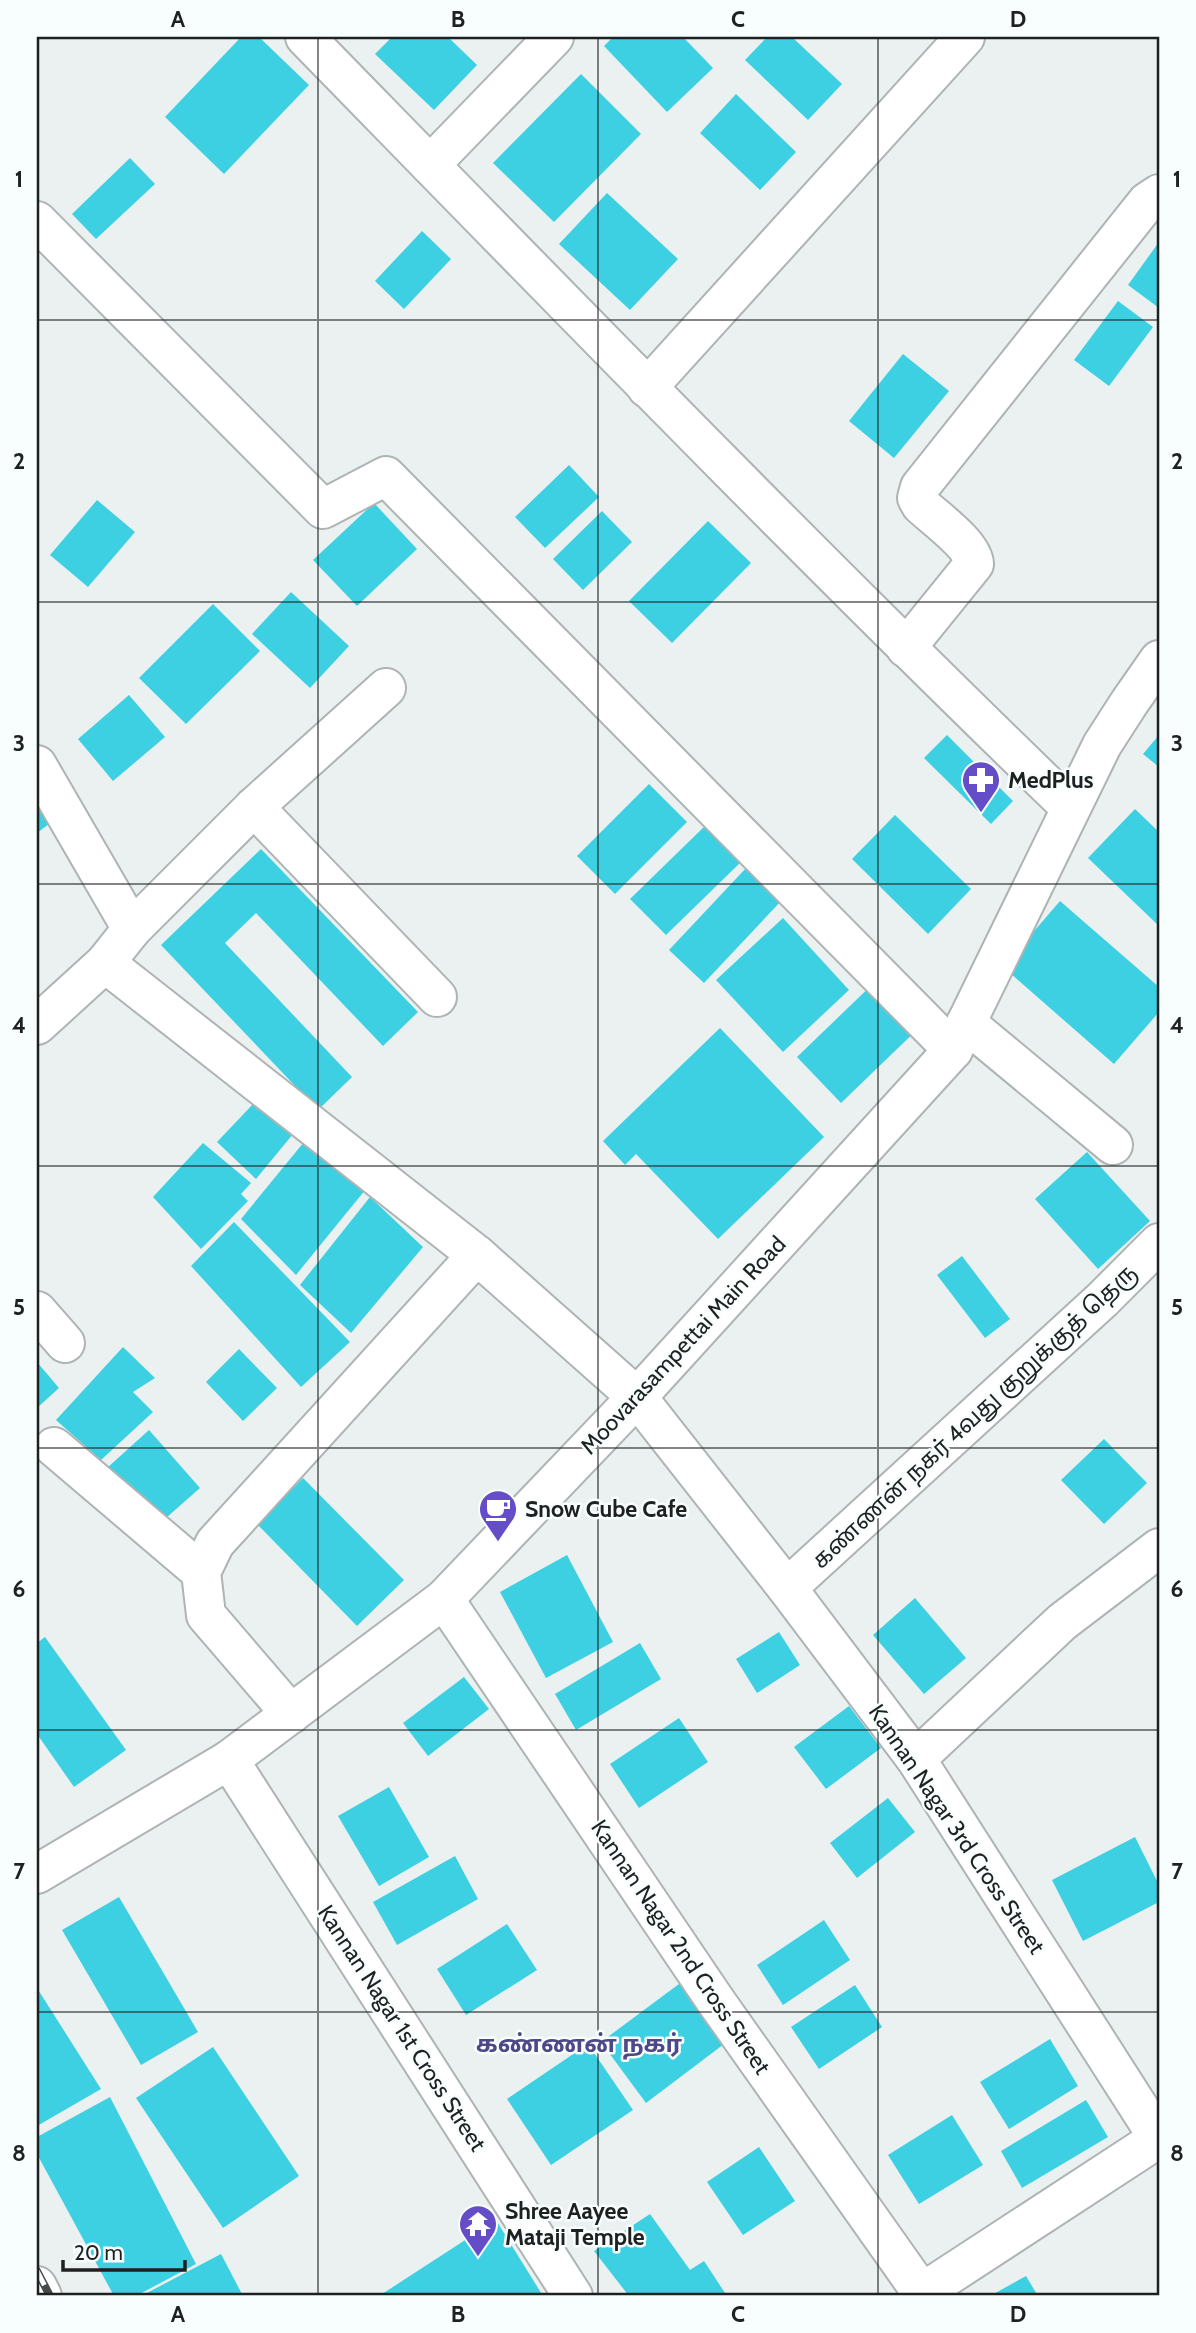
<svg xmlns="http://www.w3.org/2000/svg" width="1196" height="2333" viewBox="0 0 1196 2333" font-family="Cabin,'Noto Sans Tamil',sans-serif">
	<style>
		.building { fill: #3dd0e2 }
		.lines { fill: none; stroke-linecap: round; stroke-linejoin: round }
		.minor-casing { stroke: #aeb4b3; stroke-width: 42 }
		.major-casing { stroke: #aeb4b3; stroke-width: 42 }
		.minor { stroke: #fff; stroke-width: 38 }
		.major { stroke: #fff; stroke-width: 38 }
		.rail-casing { stroke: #454948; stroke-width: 8 }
		.rail { stroke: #f7fefd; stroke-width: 5; stroke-dasharray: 16; stroke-linecap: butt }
		.grid { fill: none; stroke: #1e2120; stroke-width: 2; stroke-opacity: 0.55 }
		.labels { text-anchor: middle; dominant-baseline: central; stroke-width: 5; stroke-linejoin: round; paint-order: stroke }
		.poi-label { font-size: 23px; font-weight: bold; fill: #1e2120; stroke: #f7fefd; text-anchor: start }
		.street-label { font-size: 23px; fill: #1e2120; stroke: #f7fefd }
		.neighbourhood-label { font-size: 24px; font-weight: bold; fill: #4f4886; stroke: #f7fefd }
		.neatline { fill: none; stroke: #1e2120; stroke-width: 2.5 }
		.grid-label { font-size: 23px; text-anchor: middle; font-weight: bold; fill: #1e2120 }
	</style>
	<rect width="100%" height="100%" fill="#eaf1f0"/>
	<g class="building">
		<polygon points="241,37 259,37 309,85 224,174 165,117"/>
		<polygon points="392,37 448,37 477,65 434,110 375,54"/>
		<polygon points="613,37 683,37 713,68 667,112 604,46"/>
		<polygon points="767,37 792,37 842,84 808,120 745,60"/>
		<polygon points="581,74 641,134 554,222 493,163"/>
		<polygon points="736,94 796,152 760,190 700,133"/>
		<polygon points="130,158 155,184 96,239 72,214"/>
		<polygon points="607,193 678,259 630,310 559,244"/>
		<polygon points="422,231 451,259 404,309 375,281"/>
		<polygon points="1159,242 1159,308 1128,285"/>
		<polygon points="1118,301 1153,327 1109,386 1074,360"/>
		<polygon points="903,354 949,391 894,458 849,421"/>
		<polygon points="569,465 599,497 545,548 515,517"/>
		<polygon points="97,500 135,532 88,587 50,555"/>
		<polygon points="374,503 417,549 357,606 313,560"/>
		<polygon points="602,511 632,542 583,590 553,559"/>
		<polygon points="708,521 751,563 672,643 629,601"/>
		<polygon points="291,592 349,646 310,688 252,634"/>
		<polygon points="213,604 260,651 186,724 139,678"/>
		<polygon points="129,695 165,737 113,781 78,739"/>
		<polygon points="947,735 1013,801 991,824 924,758"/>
		<polygon points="1159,735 1159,767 1143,754"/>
		<polygon points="649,784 687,822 615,894 577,856"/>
		<polygon points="37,806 49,824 37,833"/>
		<polygon points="1135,809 1159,832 1159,926 1088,858"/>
		<polygon points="895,815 971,889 928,934 852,859"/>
		<polygon points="708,823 743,860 666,935 630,899"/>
		<polygon points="261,849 418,1012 383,1046 256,913 225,943 352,1077 318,1110 161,945"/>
		<polygon points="747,867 782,900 704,983 669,950"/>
		<polygon points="1060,901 1159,987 1159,1012 1114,1064 1003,967"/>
		<polygon points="783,918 849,990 783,1052 716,980"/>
		<polygon points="880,977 924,1023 841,1103 797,1057"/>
		<polygon points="720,1028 824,1137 718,1239 636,1154 625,1165 603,1141"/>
		<polygon points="254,1103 293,1134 256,1179 217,1142"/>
		<polygon points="304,1142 366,1189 296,1275 241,1219"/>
		<polygon points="203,1143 251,1183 241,1194 248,1201 201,1249 153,1197"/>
		<polygon points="1087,1152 1150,1221 1098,1269 1035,1199"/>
		<polygon points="370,1197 423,1247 351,1333 300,1285"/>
		<polygon points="234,1222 350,1342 301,1387 191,1266"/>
		<polygon points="962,1256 1010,1319 985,1338 937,1275"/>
		<polygon points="123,1347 155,1378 133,1392 153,1412 101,1460 56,1420"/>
		<polygon points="239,1349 277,1388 243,1421 206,1382"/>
		<polygon points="37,1362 59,1388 37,1408"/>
		<polygon points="149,1430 200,1488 158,1525 107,1468"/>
		<polygon points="1104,1439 1147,1483 1104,1524 1061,1480"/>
		<polygon points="303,1478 404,1580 357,1626 257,1524"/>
		<polygon points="567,1555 613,1642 546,1678 500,1592"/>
		<polygon points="915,1598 966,1658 924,1694 873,1635"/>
		<polygon points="779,1632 800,1665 757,1693 736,1659"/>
		<polygon points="45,1637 126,1750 74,1787 37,1734 37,1643"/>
		<polygon points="640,1643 661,1679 576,1730 555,1694"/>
		<polygon points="464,1677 489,1709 428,1756 403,1723"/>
		<polygon points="849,1706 881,1748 826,1789 794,1747"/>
		<polygon points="679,1718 708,1762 639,1808 610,1764"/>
		<polygon points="389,1787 429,1857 379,1886 338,1816"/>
		<polygon points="888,1798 915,1832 857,1878 830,1843"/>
		<polygon points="1135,1837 1159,1885 1159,1902 1083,1941 1052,1880"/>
		<polygon points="455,1856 478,1899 397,1945 373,1902"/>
		<polygon points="119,1897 198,2032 141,2065 62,1930"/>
		<polygon points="824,1920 850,1960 783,2005 757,1965"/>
		<polygon points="507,1924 537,1970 466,2015 437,1969"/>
		<polygon points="683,1981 728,2041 646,2103 601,2042"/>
		<polygon points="855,1985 882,2027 819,2069 791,2027"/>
		<polygon points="37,1988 101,2089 37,2126"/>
		<polygon points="1050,2039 1078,2086 1009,2129 980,2082"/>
		<polygon points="588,2044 633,2110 551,2165 507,2099"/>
		<polygon points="213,2047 299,2176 223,2228 136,2098"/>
		<polygon points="110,2097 196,2264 136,2296 114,2296 37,2154 37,2137"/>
		<polygon points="1086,2100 1108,2137 1022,2188 1001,2151"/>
		<polygon points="952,2115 983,2165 919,2204 888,2155"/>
		<polygon points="759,2147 795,2201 743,2235 707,2182"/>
		<polygon points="650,2214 690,2270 704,2261 727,2296 629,2296 594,2251"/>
		<polygon points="496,2220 543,2296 379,2296"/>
		<polygon points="221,2254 243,2296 141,2296"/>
		<polygon points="1026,2276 1038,2296 990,2296"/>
	</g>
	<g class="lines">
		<defs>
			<g id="minor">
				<path d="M305,37C558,296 810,556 1070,807"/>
				<polyline points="430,165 554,37"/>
				<polyline points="37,221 323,509 386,476 953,1050"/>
				<polyline points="647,388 965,37"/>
				<path d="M906,648L974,564C973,545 936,519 921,505L917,498L920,487L1147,202L1159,194"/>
				<polyline points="37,765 132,929"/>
				<polyline points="254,807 437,997"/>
				<polyline points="105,963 477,1255 637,1397 787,1588 916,1759 1159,2139"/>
				<polyline points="966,1023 1113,1145"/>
				<polyline points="37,1025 105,963 132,929 254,807 386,688"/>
				<polyline points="37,1311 65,1343"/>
				<polyline points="54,1447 201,1572"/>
				<polyline points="787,1588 1102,1300 1159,1243"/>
				<polyline points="444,1599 715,2000 922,2293"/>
				<polyline points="291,1714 206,1615 201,1572 215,1543 477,1255"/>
				<polyline points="916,1759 1062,1622 1159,1548"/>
				<polyline points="229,1760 573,2296"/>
				<polyline points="37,1874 229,1760 444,1599 637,1397 953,1050 1102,745 1129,703 1159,660"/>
				<polyline points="917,2296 1159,2138"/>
			</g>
			<polyline id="major" points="37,2286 42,2296"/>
		</defs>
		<use href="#minor" class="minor-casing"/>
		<use href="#major" class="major-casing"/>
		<use href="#minor" class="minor"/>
		<use href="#major" class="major"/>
		<defs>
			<polyline id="rail" points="37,2271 50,2296"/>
		</defs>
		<use href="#rail" class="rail-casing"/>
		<use href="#rail" class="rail"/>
	</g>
	<path class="grid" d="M318,37V2296M598,37V2296M878,37V2296M37,320H1159M37,602H1159M37,884H1159M37,1166H1159M37,1448H1159M37,1730H1159M37,2012H1159"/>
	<defs>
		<symbol id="pharmacy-pin" viewBox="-11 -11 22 30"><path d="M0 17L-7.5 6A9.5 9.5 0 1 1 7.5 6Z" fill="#644dc6" stroke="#f7fefd"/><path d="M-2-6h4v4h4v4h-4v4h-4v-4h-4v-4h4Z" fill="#fff"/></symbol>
		<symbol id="cafe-pin" viewBox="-11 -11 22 30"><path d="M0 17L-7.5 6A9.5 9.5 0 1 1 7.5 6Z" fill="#644dc6" stroke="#f7fefd"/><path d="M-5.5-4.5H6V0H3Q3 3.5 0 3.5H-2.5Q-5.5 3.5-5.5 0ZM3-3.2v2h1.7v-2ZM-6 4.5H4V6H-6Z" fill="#fff"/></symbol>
		<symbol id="temple-pin" viewBox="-11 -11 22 30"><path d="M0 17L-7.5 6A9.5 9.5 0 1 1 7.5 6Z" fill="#644dc6" stroke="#f7fefd"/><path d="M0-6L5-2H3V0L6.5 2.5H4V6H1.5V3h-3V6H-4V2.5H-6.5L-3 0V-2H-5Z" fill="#fff"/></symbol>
	</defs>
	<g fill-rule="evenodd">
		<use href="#pharmacy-pin" x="959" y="758" width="44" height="60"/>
		<use href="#cafe-pin" x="476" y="1487" width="44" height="60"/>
		<use href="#temple-pin" x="456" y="2202" width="44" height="60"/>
	</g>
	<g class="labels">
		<g class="poi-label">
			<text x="1008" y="780">MedPlus</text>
			<text x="525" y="1509">Snow Cube Cafe</text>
			<text x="505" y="2211">Shree Aayee<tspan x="505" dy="26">Mataji Temple</tspan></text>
		</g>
		<g class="street-label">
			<text transform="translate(683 1345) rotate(-47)">Moovarasampettai Main Road</text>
			<text transform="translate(974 1416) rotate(-43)">கண்ணன் நகர் 4வது குறுக்குத் தெரு</text>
			<text transform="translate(957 1829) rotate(56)">Kannan Nagar 3rd Cross Street</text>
			<text transform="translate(681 1947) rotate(56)">Kannan Nagar 2nd Cross Street</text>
			<text transform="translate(402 2028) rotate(57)">Kannan Nagar 1st Cross Street</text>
		</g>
		<g class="neighbourhood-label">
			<text x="579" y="2043">கண்ணன் நகர்</text>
		</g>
	</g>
	<rect width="1196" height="2333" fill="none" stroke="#f7fefd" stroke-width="77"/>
	<path d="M63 2260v10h122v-10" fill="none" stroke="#1e2120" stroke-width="3.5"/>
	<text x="74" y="2260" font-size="21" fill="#1e2120" stroke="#f7fefd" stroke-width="5" paint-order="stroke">20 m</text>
	<rect x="38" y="38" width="1120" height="2256" class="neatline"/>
	<g class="grid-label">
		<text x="178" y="27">A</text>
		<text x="458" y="27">B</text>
		<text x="738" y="27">C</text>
		<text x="1018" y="27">D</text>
		<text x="19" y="187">1</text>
		<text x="1177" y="187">1</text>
		<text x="19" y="469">2</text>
		<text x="1177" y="469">2</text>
		<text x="19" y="751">3</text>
		<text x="1177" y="751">3</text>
		<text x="19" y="1033">4</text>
		<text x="1177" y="1033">4</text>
		<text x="19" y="1315">5</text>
		<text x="1177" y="1315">5</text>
		<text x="19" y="1597">6</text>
		<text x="1177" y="1597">6</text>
		<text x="19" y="1879">7</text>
		<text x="1177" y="1879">7</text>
		<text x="19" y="2161">8</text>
		<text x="1177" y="2161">8</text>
		<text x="178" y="2322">A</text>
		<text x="458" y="2322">B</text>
		<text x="738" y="2322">C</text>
		<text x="1018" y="2322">D</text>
	</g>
</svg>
